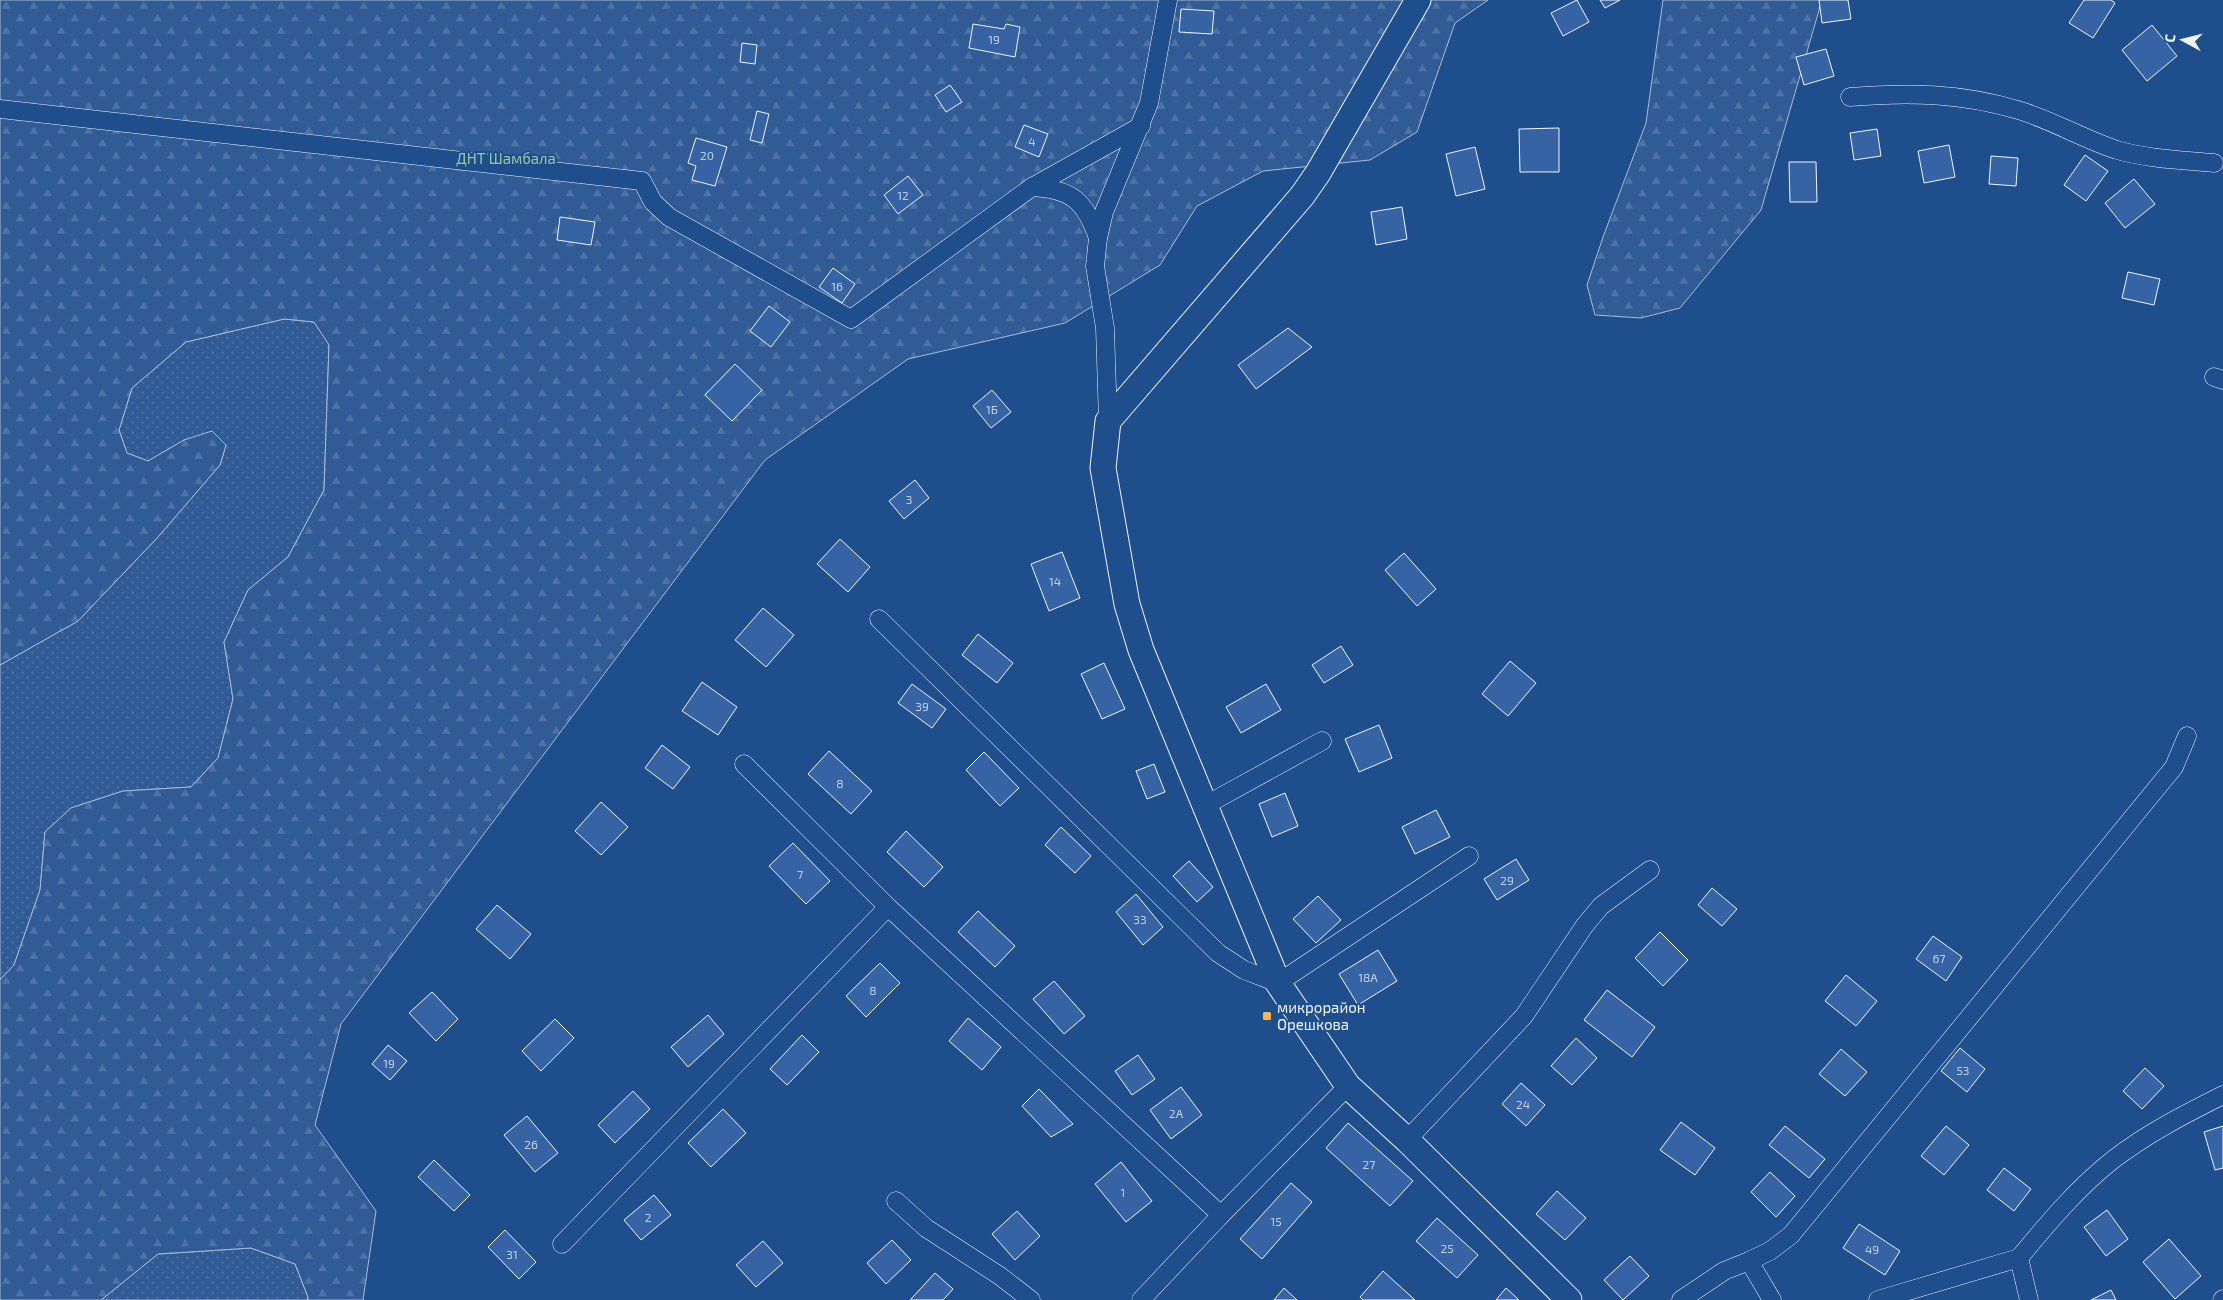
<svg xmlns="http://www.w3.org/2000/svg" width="2223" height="1300" viewBox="0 0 2223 1300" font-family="'Exo 2',sans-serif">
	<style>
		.grass { fill: url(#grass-dots); stroke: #a8bbd7 }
		.forest { fill: url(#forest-firs); stroke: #a8bbd7 }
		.building { fill: #3563a3; stroke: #f2f6ff }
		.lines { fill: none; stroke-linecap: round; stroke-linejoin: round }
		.street-casing { stroke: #f2f6ff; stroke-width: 19 }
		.secondary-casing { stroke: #f2f6ff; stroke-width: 27 }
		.street { stroke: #1f4e8c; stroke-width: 18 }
		.secondary { stroke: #1f4e8c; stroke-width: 25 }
		.poi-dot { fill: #ffb74d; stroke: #1f4e8c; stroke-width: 2 }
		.labels { text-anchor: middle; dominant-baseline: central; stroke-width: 4; stroke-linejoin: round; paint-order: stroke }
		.number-label { font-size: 12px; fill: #c3d1e8 }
		.park-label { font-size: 15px; fill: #97c8a6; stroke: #1f4e8c }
		.poi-label { font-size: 15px; fill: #f2f6ff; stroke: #1f4e8c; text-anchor: start }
	</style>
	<defs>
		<pattern id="grass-dots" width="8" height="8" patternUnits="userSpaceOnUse" patternTransform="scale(1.25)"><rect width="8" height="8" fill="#305b95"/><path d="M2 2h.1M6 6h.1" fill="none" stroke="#4e73a5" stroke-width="1.8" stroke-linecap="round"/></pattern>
		<pattern id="forest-firs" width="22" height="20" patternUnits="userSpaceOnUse" patternTransform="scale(1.25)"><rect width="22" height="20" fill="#305b95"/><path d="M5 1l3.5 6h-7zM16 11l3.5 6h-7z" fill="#4e73a5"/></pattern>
	</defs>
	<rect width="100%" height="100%" fill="#1f4e8c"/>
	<g class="grass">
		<polygon points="284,319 314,322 329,344 324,490 288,557 248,590 224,642 233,699 218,758 191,787 123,791 71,808 45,832 40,890 14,965 0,980 0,665 78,621 158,537 220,465 226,445 184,440 148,461 127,453 119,430 132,388 186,342"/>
		<polygon points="251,1248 295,1264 308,1297 308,1300 101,1300 158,1254"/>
	</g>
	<g class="forest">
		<polygon points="0,0 1488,0 1455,23 1417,132 1370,160 1263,171 1197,206 1160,265 1065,323 908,359 765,460 341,1024 315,1125 376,1211 363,1300 308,1300 308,1297 295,1264 251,1248 158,1254 101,1300 0,1300 0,980 14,965 40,890 45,832 71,808 123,791 191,787 218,758 233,699 224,642 248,590 288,557 324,490 329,345 314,322 284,319 186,342 132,388 119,430 127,453 148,461 184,440 212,431 226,445 220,465 158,537 78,621 0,665"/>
		<polygon points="1663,0 1822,0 1761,210 1680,308 1641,318 1595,315 1587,285 1603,237 1646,123"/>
	</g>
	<g class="building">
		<polygon points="1577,0 1589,22 1563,36 1551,13"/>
		<polygon points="1600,0 1620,0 1605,8"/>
		<polygon points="1819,0 1848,0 1851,19 1822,23"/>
		<polygon points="2084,0 2111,0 2115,3 2093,38 2069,23"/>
		<polygon points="1181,9 1214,11 1212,34 1179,32"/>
		<polygon points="973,24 1004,29 1006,24 1020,27 1015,57 969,48"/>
		<polygon points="2152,25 2177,56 2147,81 2122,50"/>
		<polygon points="742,43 757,45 755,64 740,62"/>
		<polygon points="1826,49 1834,76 1804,85 1796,57"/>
		<polygon points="950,85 962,102 946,112 935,95"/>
		<polygon points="757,111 769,114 762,143 750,140"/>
		<polygon points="1024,125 1048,134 1039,157 1015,147"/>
		<polygon points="1559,128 1559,172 1520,172 1519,129"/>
		<polygon points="1877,129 1881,156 1854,160 1850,133"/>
		<polygon points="696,138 727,147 715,186 692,180 696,166 688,163"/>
		<polygon points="1949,145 1955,177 1924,183 1918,151"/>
		<polygon points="1475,147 1485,189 1456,196 1446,154"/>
		<polygon points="2085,155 2108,171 2086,201 2064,185"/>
		<polygon points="1991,156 2018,158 2016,186 1989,184"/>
		<polygon points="1789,162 1816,162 1817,202 1790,202"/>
		<polygon points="908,176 923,195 898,214 884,195"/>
		<polygon points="2134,179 2155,204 2125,228 2105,203"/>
		<polygon points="1402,207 1407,239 1376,245 1371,212"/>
		<polygon points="560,217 595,222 591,245 557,240"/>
		<polygon points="833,268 855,284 842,303 819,287"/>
		<polygon points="2128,272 2160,279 2154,305 2122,298"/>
		<polygon points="769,306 790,322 771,347 750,331"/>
		<polygon points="1288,328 1312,347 1256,389 1238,365"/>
		<polygon points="735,364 762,390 732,421 705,395"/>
		<polygon points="992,390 1011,412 991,428 973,406"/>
		<polygon points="915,480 929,498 904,519 889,501"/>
		<polygon points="840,539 870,567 848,592 817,564"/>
		<polygon points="1062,552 1080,598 1049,611 1031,564"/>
		<polygon points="1404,553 1436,589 1417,606 1385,570"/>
		<polygon points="763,608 794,635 766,667 735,640"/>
		<polygon points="978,634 1013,663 997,683 962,655"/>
		<polygon points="1341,646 1353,665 1324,683 1312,665"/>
		<polygon points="1510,661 1536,683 1508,716 1482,694"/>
		<polygon points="1104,663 1125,709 1102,719 1081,674"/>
		<polygon points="702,682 737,707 718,735 682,711"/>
		<polygon points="912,684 946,709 932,728 898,703"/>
		<polygon points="1266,684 1281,710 1241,733 1226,707"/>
		<polygon points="1379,725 1392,758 1359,772 1345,739"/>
		<polygon points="662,745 690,767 673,789 645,768"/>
		<polygon points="829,751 872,791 851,814 808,774"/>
		<polygon points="984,752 1019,788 1000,806 966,770"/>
		<polygon points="1154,764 1165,792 1147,799 1136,771"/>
		<polygon points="1285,793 1298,826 1272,837 1259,804"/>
		<polygon points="601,802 628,827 601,855 575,831"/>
		<polygon points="1436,810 1450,837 1415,854 1402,827"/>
		<polygon points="1061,827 1091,856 1075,873 1045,845"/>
		<polygon points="906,831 943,867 924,887 887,852"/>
		<polygon points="793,843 830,881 806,904 769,866"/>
		<polygon points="1516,859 1529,880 1497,900 1484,879"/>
		<polygon points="1189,861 1213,887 1197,902 1173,876"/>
		<polygon points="1712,888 1737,909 1722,926 1698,905"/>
		<polygon points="1136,894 1163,927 1143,945 1116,912"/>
		<polygon points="1318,896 1341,920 1316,943 1293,919"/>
		<polygon points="497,905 531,934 510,959 476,929"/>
		<polygon points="978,911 1015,946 995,967 958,932"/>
		<polygon points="1660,932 1688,960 1663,986 1635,958"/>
		<polygon points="1933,936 1962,957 1946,981 1916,959"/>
		<polygon points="1378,950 1397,981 1358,1005 1339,974"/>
		<polygon points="880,963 900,983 866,1017 846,996"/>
		<polygon points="1846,975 1877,1001 1856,1026 1825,1001"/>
		<polygon points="1054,981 1085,1016 1064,1034 1033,999"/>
		<polygon points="1607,990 1655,1027 1632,1057 1584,1020"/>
		<polygon points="432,992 458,1019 436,1041 409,1013"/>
		<polygon points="708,1015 724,1034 688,1067 671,1047"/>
		<polygon points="968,1018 1001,1047 982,1070 949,1041"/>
		<polygon points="555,1019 574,1038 541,1071 522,1051"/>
		<polygon points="802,1035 819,1052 787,1085 770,1069"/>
		<polygon points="1576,1038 1597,1058 1572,1085 1551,1066"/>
		<polygon points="388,1045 407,1061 390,1080 372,1064"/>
		<polygon points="1960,1048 1985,1069 1967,1092 1941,1071"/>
		<polygon points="1841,1049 1867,1072 1845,1096 1819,1074"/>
		<polygon points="1138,1055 1155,1079 1132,1095 1115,1071"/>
		<polygon points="2145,1068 2164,1086 2142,1109 2123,1091"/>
		<polygon points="1521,1083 1545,1105 1526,1126 1502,1104"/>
		<polygon points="1181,1087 1202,1115 1171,1139 1150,1110"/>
		<polygon points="1039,1089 1073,1124 1051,1137 1022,1106"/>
		<polygon points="633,1091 650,1109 615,1143 598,1125"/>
		<polygon points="723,1109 746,1133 711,1167 688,1143"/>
		<polygon points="527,1116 558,1153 535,1172 504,1135"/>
		<polygon points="1681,1122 1715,1148 1695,1175 1660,1150"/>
		<polygon points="1348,1123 1413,1181 1390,1206 1326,1148"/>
		<polygon points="1785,1126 1825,1159 1809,1178 1769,1145"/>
		<polygon points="1946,1126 1969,1145 1944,1175 1921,1156"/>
		<polygon points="2223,1126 2223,1168 2215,1170 2204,1132"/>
		<polygon points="434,1160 470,1195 454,1211 418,1177"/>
		<polygon points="1121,1162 1152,1201 1126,1222 1095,1184"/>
		<polygon points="2004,1168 2031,1189 2014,1211 1987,1190"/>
		<polygon points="1770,1172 1795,1196 1776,1217 1751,1192"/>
		<polygon points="1291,1183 1312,1202 1262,1259 1240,1239"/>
		<polygon points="1557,1191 1586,1218 1565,1240 1536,1214"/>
		<polygon points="654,1195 671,1215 641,1240 624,1220"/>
		<polygon points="2107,1210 2128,1239 2106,1256 2084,1227"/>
		<polygon points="1017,1211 1040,1236 1015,1260 992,1234"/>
		<polygon points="1437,1218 1478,1255 1457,1278 1416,1241"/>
		<polygon points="1859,1224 1900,1251 1885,1275 1843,1248"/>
		<polygon points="505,1230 536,1262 519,1279 488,1247"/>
		<polygon points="2169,1239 2201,1276 2175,1299 2143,1262"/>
		<polygon points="892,1240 911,1260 886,1284 867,1263"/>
		<polygon points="763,1241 783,1263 756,1287 736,1265"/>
		<polygon points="1630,1256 1649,1276 1623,1300 1604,1280"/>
		<polygon points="1383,1271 1415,1300 1363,1300 1360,1297"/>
		<polygon points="935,1273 953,1289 943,1300 910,1300"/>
		<polygon points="1284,1288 1297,1300 1274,1300"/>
		<polygon points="1506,1288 1519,1300 1496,1300"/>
		<polygon points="2111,1290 2116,1300 2091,1300"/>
	</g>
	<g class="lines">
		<defs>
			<g id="street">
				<path d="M1850,97C1908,92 1961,93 2018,110C2052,120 2083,139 2117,150C2148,159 2181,160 2214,163"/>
				<polyline points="0,109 642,181 653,202 669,217 851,319 1032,187 1141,126"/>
				<path d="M1032,187C1072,189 1085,201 1098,238"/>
				<polyline points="2214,377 2223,380"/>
				<polyline points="1108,421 1105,328 1095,266 1098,238 1104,212 1149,103 1168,0"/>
				<polyline points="879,619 1218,953 1244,970 1278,983 1469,856"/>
				<polyline points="744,764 888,907"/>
				<polyline points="1206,805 1322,741"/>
				<polyline points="1407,1140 1524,1016 1585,925 1601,906 1650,870"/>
				<polyline points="896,1201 926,1228 1000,1276 1031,1300"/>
				<polyline points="562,1244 888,907 1221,1215"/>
				<path d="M2019,1258C2048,1223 2078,1187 2114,1159C2148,1133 2185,1114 2223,1095"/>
				<polyline points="1141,1300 1221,1215 1348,1086"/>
				<polyline points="1681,1300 1724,1271 1749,1261"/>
				<polyline points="1772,1300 1749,1261 1770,1251 1791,1235 2174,767 2187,736"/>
				<polyline points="1878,1300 2019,1258 2029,1300"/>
				<polyline points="2222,1300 2223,1299"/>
			</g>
			<polyline id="secondary" points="1418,0 1318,173 1302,196 1108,421 1103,468 1127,604 1141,650 1278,983 1348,1086 1407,1140 1569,1300"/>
		</defs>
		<use href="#street" class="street-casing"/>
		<use href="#secondary" class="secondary-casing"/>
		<use href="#street" class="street"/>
		<use href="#secondary" class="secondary"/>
	</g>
	<rect class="poi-dot" x="1262" y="1011" width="10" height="10" rx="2.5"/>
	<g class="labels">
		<g class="number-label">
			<text x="994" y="39">19</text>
			<text x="1032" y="141">4</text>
			<text x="707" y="155">20</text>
			<text x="903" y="195">12</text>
			<text x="837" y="286">16</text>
			<text x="992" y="409">1Б</text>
			<text x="909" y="499">3</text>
			<text x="1055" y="581">14</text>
			<text x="922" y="706">39</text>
			<text x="840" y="783">8</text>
			<text x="800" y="874">7</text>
			<text x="1507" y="880">29</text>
			<text x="1140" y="919">33</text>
			<text x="1939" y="958">67</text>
			<text x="1368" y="977">18А</text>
			<text x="873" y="990">8</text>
			<text x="389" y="1063">19</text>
			<text x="1963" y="1070">53</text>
			<text x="1523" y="1104">24</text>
			<text x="1176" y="1113">2А</text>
			<text x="531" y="1144">26</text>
			<text x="1369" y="1164">27</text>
			<text x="1123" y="1192">1</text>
			<text x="648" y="1217">2</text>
			<text x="1276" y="1221">15</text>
			<text x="1447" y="1248">25</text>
			<text x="1872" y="1249">49</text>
			<text x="512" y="1254">31</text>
		</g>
		<g class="park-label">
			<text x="506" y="158">ДНТ Шамбала</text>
		</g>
		<g class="poi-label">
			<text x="1277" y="1007">микрорайон<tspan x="1277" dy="17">Орешкова</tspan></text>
		</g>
	</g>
	<g transform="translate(2183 40) rotate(277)" stroke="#1f4e8c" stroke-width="4" paint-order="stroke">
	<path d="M0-4L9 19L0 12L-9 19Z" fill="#f2f6ff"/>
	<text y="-8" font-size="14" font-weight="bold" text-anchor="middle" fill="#f2f6ff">С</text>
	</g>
</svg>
